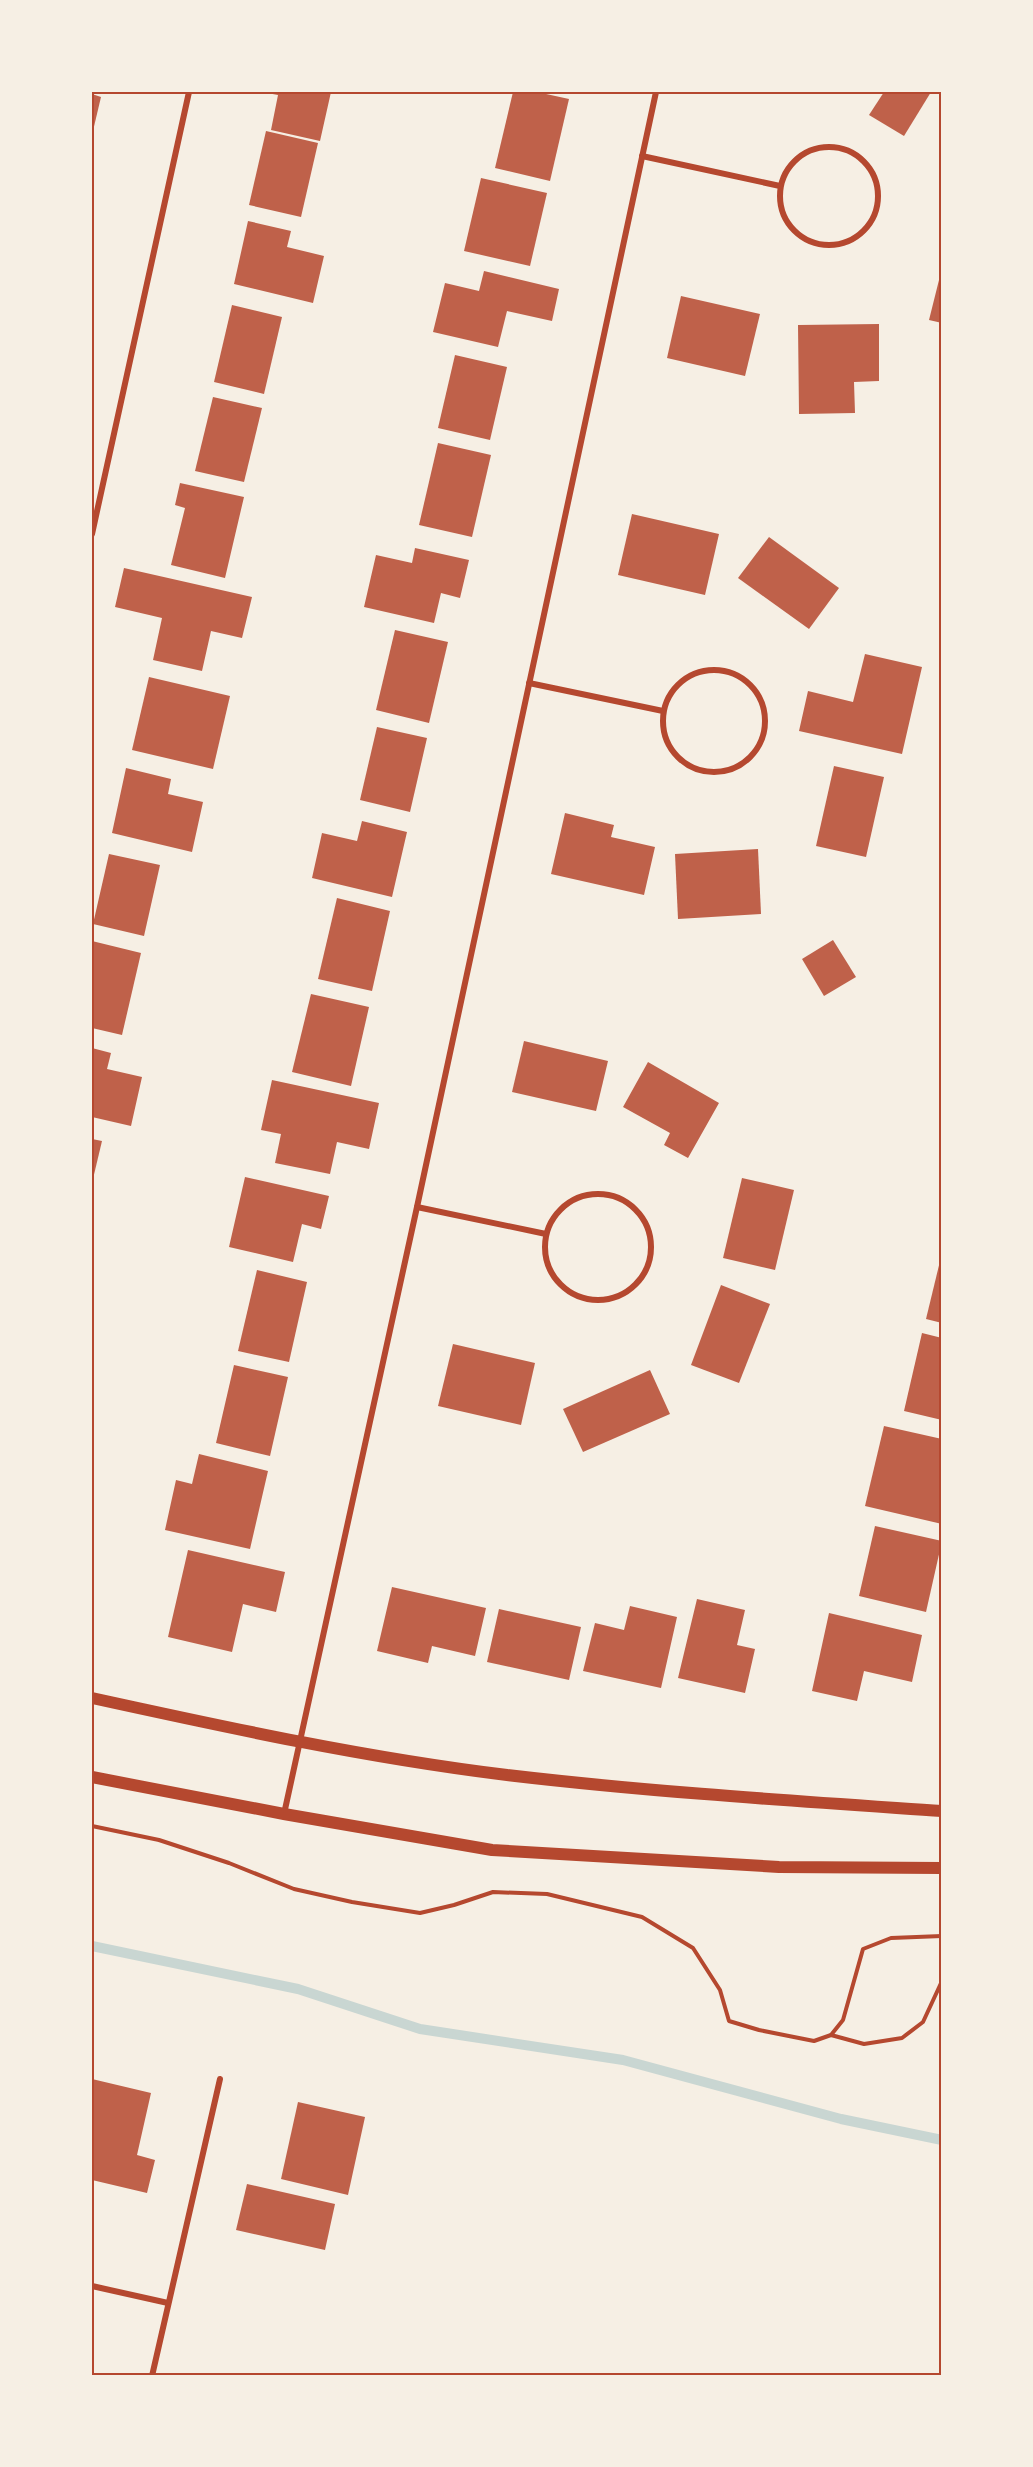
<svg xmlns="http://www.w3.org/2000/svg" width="1033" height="2467" viewBox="0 0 1033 2467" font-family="Mulish,sans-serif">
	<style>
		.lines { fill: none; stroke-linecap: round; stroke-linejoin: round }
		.stream { stroke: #c9d6d2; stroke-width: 10 }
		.building { fill: #bf614a }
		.path { stroke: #b5482f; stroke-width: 4 }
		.minor { stroke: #b5482f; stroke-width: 6 }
		.secondary { stroke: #b5482f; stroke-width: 12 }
		.neatline { fill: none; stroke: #b5482f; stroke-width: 2 }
	</style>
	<rect width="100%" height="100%" fill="#f6efe4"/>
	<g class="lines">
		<polyline class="stream" points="92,1946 298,1989 420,2029 623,2060 841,2119 942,2140"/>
	</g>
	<g class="building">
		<polygon points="513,92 537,92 569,99 550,181 495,168"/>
		<polygon points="884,92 931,92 904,136 869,115"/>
		<polygon points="267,93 331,92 320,141 271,130 278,95"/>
		<polygon points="92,94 101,97 92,135"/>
		<polygon points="266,131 318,143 301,217 249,205"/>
		<polygon points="481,178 547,193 530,266 464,251"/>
		<polygon points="248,221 291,231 287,247 324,256 313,303 234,284"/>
		<polygon points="484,271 559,289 552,321 507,311 498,347 433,332 445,283 479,291"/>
		<polygon points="941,272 942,272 942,323 929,320"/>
		<polygon points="681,296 760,314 745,376 667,358"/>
		<polygon points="232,305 282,317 264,394 214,382"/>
		<polygon points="879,324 879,381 854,382 855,413 799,414 798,325"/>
		<polygon points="455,355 507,367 490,440 438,428"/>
		<polygon points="213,397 262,408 244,482 195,471"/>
		<polygon points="438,443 491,455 472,537 419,525"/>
		<polygon points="180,483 244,497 225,578 171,565 185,508 175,505"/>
		<polygon points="632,514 719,534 705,595 618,575"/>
		<polygon points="769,537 839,588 809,629 738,578"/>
		<polygon points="415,548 469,560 460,598 441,593 434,623 364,607 376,555 412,563"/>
		<polygon points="124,568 252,597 242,638 211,631 202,671 153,660 162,618 115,607"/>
		<polygon points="395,630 448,642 429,723 376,710"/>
		<polygon points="865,654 922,667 902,754 799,731 808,691 853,702"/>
		<polygon points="149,677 230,696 213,769 132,750"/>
		<polygon points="377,727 427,738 410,812 360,800"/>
		<polygon points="834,766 884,777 866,857 816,846"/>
		<polygon points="126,768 171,779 168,794 203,802 192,852 112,833"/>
		<polygon points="565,813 614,825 611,837 655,847 644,895 551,874"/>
		<polygon points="362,821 407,832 392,897 312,878 322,833 357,841"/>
		<polygon points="758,849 761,914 678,919 675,854"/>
		<polygon points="109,854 160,865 144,936 93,924"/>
		<polygon points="337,898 390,911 372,991 318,979"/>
		<polygon points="833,940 856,977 824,996 802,959"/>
		<polygon points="92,941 141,953 122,1035 92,1028"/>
		<polygon points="311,994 369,1007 351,1086 292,1072"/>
		<polygon points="524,1041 608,1061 596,1111 512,1092"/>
		<polygon points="92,1048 111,1053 107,1069 142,1077 131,1126 92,1117"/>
		<polygon points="648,1062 719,1103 688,1158 664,1145 670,1133 623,1107"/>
		<polygon points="272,1080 379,1103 369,1149 337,1142 330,1174 275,1163 281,1134 261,1130"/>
		<polygon points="92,1139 102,1141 92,1183"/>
		<polygon points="245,1177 329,1196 321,1229 302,1224 293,1262 229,1247"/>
		<polygon points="742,1178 794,1190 775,1270 723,1258"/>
		<polygon points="941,1257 942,1257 942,1323 926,1319"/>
		<polygon points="257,1270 307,1282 289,1362 238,1351"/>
		<polygon points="721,1285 770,1304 739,1383 691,1365"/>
		<polygon points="922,1333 942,1338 942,1420 904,1411"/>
		<polygon points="453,1344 535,1363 521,1425 438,1406"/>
		<polygon points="234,1365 288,1377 270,1456 216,1443"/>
		<polygon points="650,1370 670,1414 583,1452 563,1409"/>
		<polygon points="884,1426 942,1439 942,1524 865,1506"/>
		<polygon points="199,1454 268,1471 250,1549 165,1530 176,1480 192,1484"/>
		<polygon points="875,1526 942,1541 926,1612 859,1596"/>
		<polygon points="188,1550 285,1572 276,1612 243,1604 232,1652 168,1637"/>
		<polygon points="392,1587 486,1608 475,1656 432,1646 428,1663 377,1651"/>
		<polygon points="697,1599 745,1610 737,1645 755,1649 745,1693 678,1678"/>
		<polygon points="630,1606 677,1617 661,1688 583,1671 595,1623 624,1630"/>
		<polygon points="499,1609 581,1627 569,1680 487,1662"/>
		<polygon points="829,1613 922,1635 912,1682 864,1671 857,1701 812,1691"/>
		<polygon points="92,2079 151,2093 137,2155 155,2160 147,2193 92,2180"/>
		<polygon points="298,2102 365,2117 348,2195 281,2179"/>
		<polygon points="247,2184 335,2204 325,2250 236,2230"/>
	</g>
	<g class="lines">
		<g class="path">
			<polyline points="92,1826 159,1840 229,1863 294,1889 352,1902 420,1913 454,1905 493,1892 547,1894 642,1917 693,1948 720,1990 729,2021 759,2030 814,2041 831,2035 843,2020 863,1949 891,1938 942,1936"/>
			<polyline points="831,2035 864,2044 902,2038 923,2022 942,1981"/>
		</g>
		<g class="minor">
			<circle cx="829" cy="196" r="49"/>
			<polyline points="642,156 780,186"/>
			<polyline points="92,534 189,92"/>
			<circle cx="714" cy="721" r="51"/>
			<polyline points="529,683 663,711"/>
			<circle cx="598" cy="1247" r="53"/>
			<polyline points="417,1207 546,1234"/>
			<polyline points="284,1814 417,1207 656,92"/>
			<polyline points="92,2286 168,2303"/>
			<polyline points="152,2376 220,2079"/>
		</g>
		<g class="secondary">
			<path d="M92,1698C229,1728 367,1758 507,1775C651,1792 796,1801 942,1811"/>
			<polyline points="92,1777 284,1814 492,1850 779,1867 942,1868"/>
		</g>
	</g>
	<rect width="1033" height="2467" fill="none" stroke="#f6efe4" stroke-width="186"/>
	<rect x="93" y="93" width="847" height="2281" class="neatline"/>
</svg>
